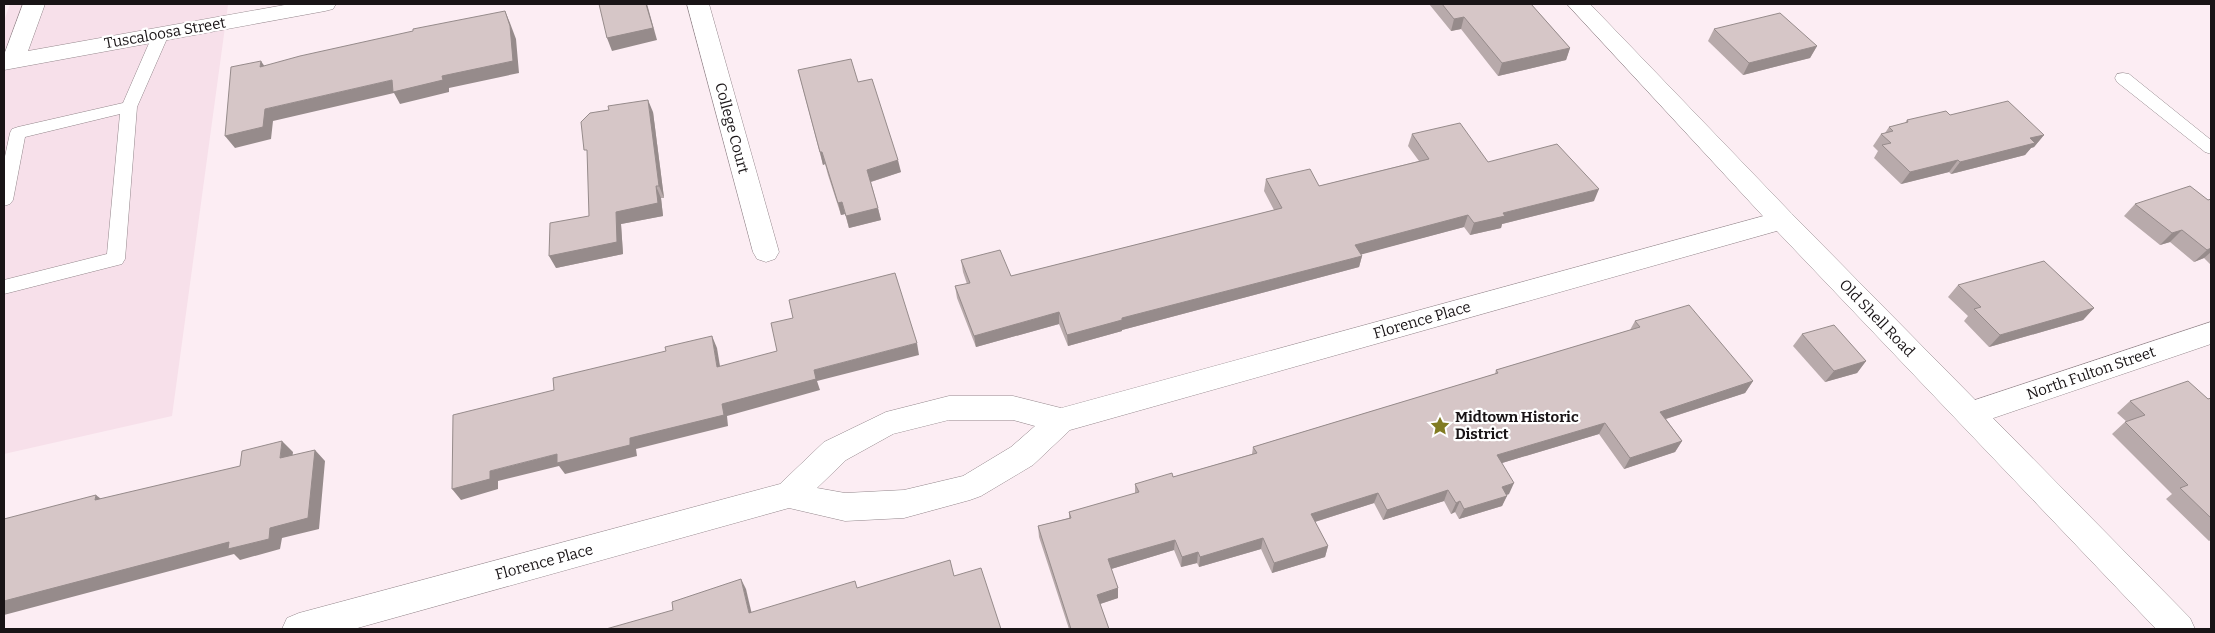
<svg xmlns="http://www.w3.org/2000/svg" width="2215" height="633" viewBox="0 0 2215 633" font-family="Bitter,serif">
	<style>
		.built { fill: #f7e0ea }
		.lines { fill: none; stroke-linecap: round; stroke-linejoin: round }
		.service-casing { stroke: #94878c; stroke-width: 1 }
		.minor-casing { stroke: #94878c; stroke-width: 1 }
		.tertiary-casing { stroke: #94878c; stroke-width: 1 }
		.service { fill: #fff; fill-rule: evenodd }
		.minor { fill: #fff; fill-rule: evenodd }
		.tertiary { fill: #fff; fill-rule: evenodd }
		.wall { fill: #b8aaab }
		.shaded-wall { fill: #968b8b }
		.building { fill: #d6c6c7; stroke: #968b8b }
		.labels { text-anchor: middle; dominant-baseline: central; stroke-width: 4.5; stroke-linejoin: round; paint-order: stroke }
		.street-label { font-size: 15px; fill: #191416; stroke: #fff }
		.poi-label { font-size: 15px; font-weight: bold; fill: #191416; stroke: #fff; text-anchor: start }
	</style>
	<rect width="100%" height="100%" fill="#fcedf3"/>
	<polygon class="built" points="10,4 233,4 228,5 172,416 4,454 4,21"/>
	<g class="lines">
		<defs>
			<g id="service">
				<polygon points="161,29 166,31 169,34 137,107 125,259 122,264 4,294 4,280 107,254 120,114 25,137 13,200 10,204 4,206 4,161 10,133 12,129 18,127 123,103 153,34 156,31"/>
				<polygon points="2123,73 2129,74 2211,140 2211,154 2205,152 2117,82 2115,78 2117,74"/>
			</g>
			<g id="minor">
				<polygon points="23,4 45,4 28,51 290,4 336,4 333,9 325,11 4,70 4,55"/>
				<polygon points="687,4 709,4 779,252 775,259 766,262 757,259 753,252"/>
				<path d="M1782,211L1791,213L1795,220L1791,227L1070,430L1033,465L981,496L970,500L904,518L845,521L789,508L354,629H282L287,618L299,613L780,484L824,442L886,412L949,396H1013L1061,408ZM949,420H1013L1035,426L1011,447L963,476L904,490L845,493L817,488L846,460L893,434Z"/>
				<polygon points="2211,322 2211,344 1970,426 1960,423 1955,414 1960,405"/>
			</g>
			<polygon id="tertiary" points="1567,4 1590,4 1791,213 2190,618 2195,629 2156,629 1773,227"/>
		</defs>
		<use href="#service" class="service-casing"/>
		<use href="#minor" class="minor-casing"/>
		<use href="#tertiary" class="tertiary-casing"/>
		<use href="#service" class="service"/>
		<use href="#minor" class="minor"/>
		<use href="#tertiary" class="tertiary"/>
	</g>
	<g class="wall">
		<polygon points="1429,4 1531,4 1570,48 1566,60 1498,76 1461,29 1451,31"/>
		<polygon points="1714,29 1817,46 1810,58 1743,75 1708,41"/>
		<polygon points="798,70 858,82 901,172 871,182 881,220 849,228 845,214 841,215 828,175 825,164 823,165"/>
		<polygon points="653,112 664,198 661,198 663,216 621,224 623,254 556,268 589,216"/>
		<polygon points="1950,115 2044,135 2034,147 2031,148 2025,155 1951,174 1949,172 1901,184 1874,158 1878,151 1873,146 1881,134 1885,133 1889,127 1905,123 1907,120"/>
		<polygon points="1412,134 1594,201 1502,224 1501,228 1470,235 1464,227 1361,254 1362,256 1359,267 1122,330 1122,331 1068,346 1059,324 976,347 957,298 955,286 967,284 963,272 961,260 1011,276 1274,210 1264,191 1266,179 1319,186 1419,161 1408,146"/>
		<polygon points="2211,199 2211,265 2204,258 2194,262 2170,242 2160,245 2124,216 2135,204 2208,200"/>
		<polygon points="1958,285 2094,308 2083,320 1989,347 1964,321 1968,316 1948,297"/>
		<polygon points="1635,321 1753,381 1745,393 1666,419 1682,441 1675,452 1624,469 1599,434 1502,463 1509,494 1507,495 1502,506 1459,519 1455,512 1451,514 1444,501 1383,520 1374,503 1315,522 1328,546 1325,557 1272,573 1261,549 1199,567 1197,563 1181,567 1174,550 1111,569 1118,588 1118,598 1100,604 1109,629 1069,629 1039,537 1038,526 1069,518 1069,512 1135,494 1135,484 1173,477 1252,454 1253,447 1495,374 1496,370 1630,330"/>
		<polygon points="1802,334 1866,361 1857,373 1825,382 1793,346"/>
		<polygon points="2211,398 2211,540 2209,541 2166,499 2172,494 2112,434 2125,422 2127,422 2117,413 2130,401 2208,399"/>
	</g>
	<g class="shaded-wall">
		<polygon points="646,4 647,4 657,40 612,51 607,38"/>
		<polygon points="505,11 510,23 516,39 519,73 449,88 449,92 400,104 394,93 273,121 271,139 235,148 225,136 265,109 392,80 442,76"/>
		<polygon points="1464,17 1461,29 1451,31 1454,19"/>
		<polygon points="1817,46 1810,58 1743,75 1749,63"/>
		<polygon points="1570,48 1566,60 1498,76 1502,63"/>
		<polygon points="261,61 269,73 260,67"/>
		<polygon points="648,100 653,112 664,198 659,186"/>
		<polygon points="2044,135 2034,147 2031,148 2025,155 1951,174 1960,162 2030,138"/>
		<polygon points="820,152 822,152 825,164 823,165"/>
		<polygon points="898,160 901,172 870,182 867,170"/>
		<polygon points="1958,160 1949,172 1901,184 1910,172"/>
		<polygon points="656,186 661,198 663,216 621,224 623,254 556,268 549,256 616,212"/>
		<polygon points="1599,189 1594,201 1502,224 1501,228 1470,235 1474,223 1503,213"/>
		<polygon points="842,202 845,214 841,215 838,203"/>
		<polygon points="878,208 881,220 849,228 846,216"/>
		<polygon points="1468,215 1464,227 1352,257 1355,245"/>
		<polygon points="2182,230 2170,242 2160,245 2172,233"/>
		<polygon points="2211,248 2211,252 2204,258 2194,262 2207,250"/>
		<polygon points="1362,256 1359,267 1122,330 1122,331 1068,346 1067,335 1122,318"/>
		<polygon points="2094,308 2083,320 1989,347 2000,335"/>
		<polygon points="1059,312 1059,324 976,347 974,336"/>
		<polygon points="712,336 717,348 722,378 717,367"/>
		<polygon points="917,343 919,355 817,381 820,390 727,416 728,426 636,449 637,456 565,474 559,466 498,481 498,489 461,500 452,489 490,471 557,454 630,438 814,370"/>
		<polygon points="1866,361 1857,373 1825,382 1834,371"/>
		<polygon points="1753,381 1745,393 1653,423 1660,412"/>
		<polygon points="1605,423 1599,434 1492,466 1497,455"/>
		<polygon points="282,441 293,452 291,469 280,458"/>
		<polygon points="1682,441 1675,452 1624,469 1630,458"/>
		<polygon points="315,450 325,461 319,529 282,538 280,549 240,560 234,554 4,615 4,601"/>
		<polygon points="1514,483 1509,494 1497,498 1502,487"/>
		<polygon points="1448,490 1444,501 1383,520 1387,510"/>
		<polygon points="1378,493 1374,503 1308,524 1311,514"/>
		<polygon points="96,495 110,506 95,500"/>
		<polygon points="1507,496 1502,506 1459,519 1464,509"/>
		<polygon points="1460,501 1455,512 1451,514 1456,503"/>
		<polygon points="1263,538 1261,549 1199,567 1200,557"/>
		<polygon points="1175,540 1174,550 1108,570 1108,559"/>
		<polygon points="1328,546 1325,557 1272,573 1274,563"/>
		<polygon points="1198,552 1197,563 1181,567 1182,557"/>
		<polygon points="741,579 746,589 754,623 749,613"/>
		<polygon points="1118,588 1118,598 1097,605 1097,595"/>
	</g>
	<g class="building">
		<polygon points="599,4 646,4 653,28 607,38"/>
		<polygon points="1442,4 1531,4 1570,48 1502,63 1464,17 1454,19"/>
		<polygon points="505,11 510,26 513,61 442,76 443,80 393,92 392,80 265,109 263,127 225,136 231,67 261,61 260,67 300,56 413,31 413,29"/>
		<polygon points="1780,13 1817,46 1749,63 1714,29"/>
		<polygon points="851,59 858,82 872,79 898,160 867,170 878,208 846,216 842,202 838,203 822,152 820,152 798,70"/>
		<polygon points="648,100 659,186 656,186 658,203 616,212 617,242 549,256 550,223 589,216 587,150 584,150 581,122 590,113 609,110 608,106"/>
		<polygon points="2008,101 2044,135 2030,138 2035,143 1960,162 1958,160 1910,172 1882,145 1891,143 1881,134 1893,131 1889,127 1908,122 1907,120 1946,111 1950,115"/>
		<polygon points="1460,123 1488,162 1557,144 1599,189 1503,213 1505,216 1474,223 1468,215 1355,245 1362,256 1122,318 1122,320 1067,335 1059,312 974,336 955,286 970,283 961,260 1000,250 1011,276 1282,208 1266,179 1310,169 1319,186 1429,159 1412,134"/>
		<polygon points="2190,186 2208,200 2211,199 2211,248 2207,250 2182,230 2172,233 2135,204"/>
		<polygon points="2044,261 2094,308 2000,335 1974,309 1981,307 1958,285"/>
		<polygon points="895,273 917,343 814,370 816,379 722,404 724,415 630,438 630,445 557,463 557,454 490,471 490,479 452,489 453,415 554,390 553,378 666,351 665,347 712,336 717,367 777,351 771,323 793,318 789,300"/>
		<polygon points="1689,305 1753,381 1660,412 1682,441 1630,458 1605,423 1497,455 1514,483 1502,487 1507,496 1464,509 1460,501 1456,503 1448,490 1387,510 1378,493 1311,514 1328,546 1274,563 1263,538 1200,557 1198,552 1182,557 1175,540 1108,559 1118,588 1097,595 1109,629 1071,629 1038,526 1071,518 1069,512 1139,492 1135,484 1172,473 1173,477 1257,453 1253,447 1498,373 1496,370 1640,327 1635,321"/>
		<polygon points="1834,325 1866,361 1834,371 1802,334"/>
		<polygon points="2188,381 2208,399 2211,398 2211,518 2180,488 2188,485 2125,422 2145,415 2130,401"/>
		<polygon points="282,441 280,458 315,450 308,518 270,528 269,539 228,549 229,542 4,601 4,519 96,495 95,500 240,466 242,451"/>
		<polygon points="950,560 954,576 981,568 1001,629 606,629 673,610 672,602 741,579 749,613 855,581 857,588"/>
	</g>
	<defs>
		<symbol id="sight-bare" viewBox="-9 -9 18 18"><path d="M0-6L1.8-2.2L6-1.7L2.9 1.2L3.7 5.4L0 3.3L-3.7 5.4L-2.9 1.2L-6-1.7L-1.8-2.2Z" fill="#817b22" stroke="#fff" stroke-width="2.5" paint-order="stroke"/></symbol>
	</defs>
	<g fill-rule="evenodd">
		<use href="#sight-bare" x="1426" y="412" width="28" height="28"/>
	</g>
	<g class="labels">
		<g class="street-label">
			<text transform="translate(165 33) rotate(-10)">Tuscaloosa Street</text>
			<text transform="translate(732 128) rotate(75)">College Court</text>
			<text transform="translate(1877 318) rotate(46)">Old Shell Road</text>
			<text transform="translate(1422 320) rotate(-16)">Florence Place</text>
			<text transform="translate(2091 373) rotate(-19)">North Fulton Street</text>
			<text transform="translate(544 562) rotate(-15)">Florence Place</text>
		</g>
		<g class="poi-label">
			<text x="1455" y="417">Midtown Historic<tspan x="1455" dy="17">District</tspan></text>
		</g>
	</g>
	<rect width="2215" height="633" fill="none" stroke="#191416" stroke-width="10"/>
</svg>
